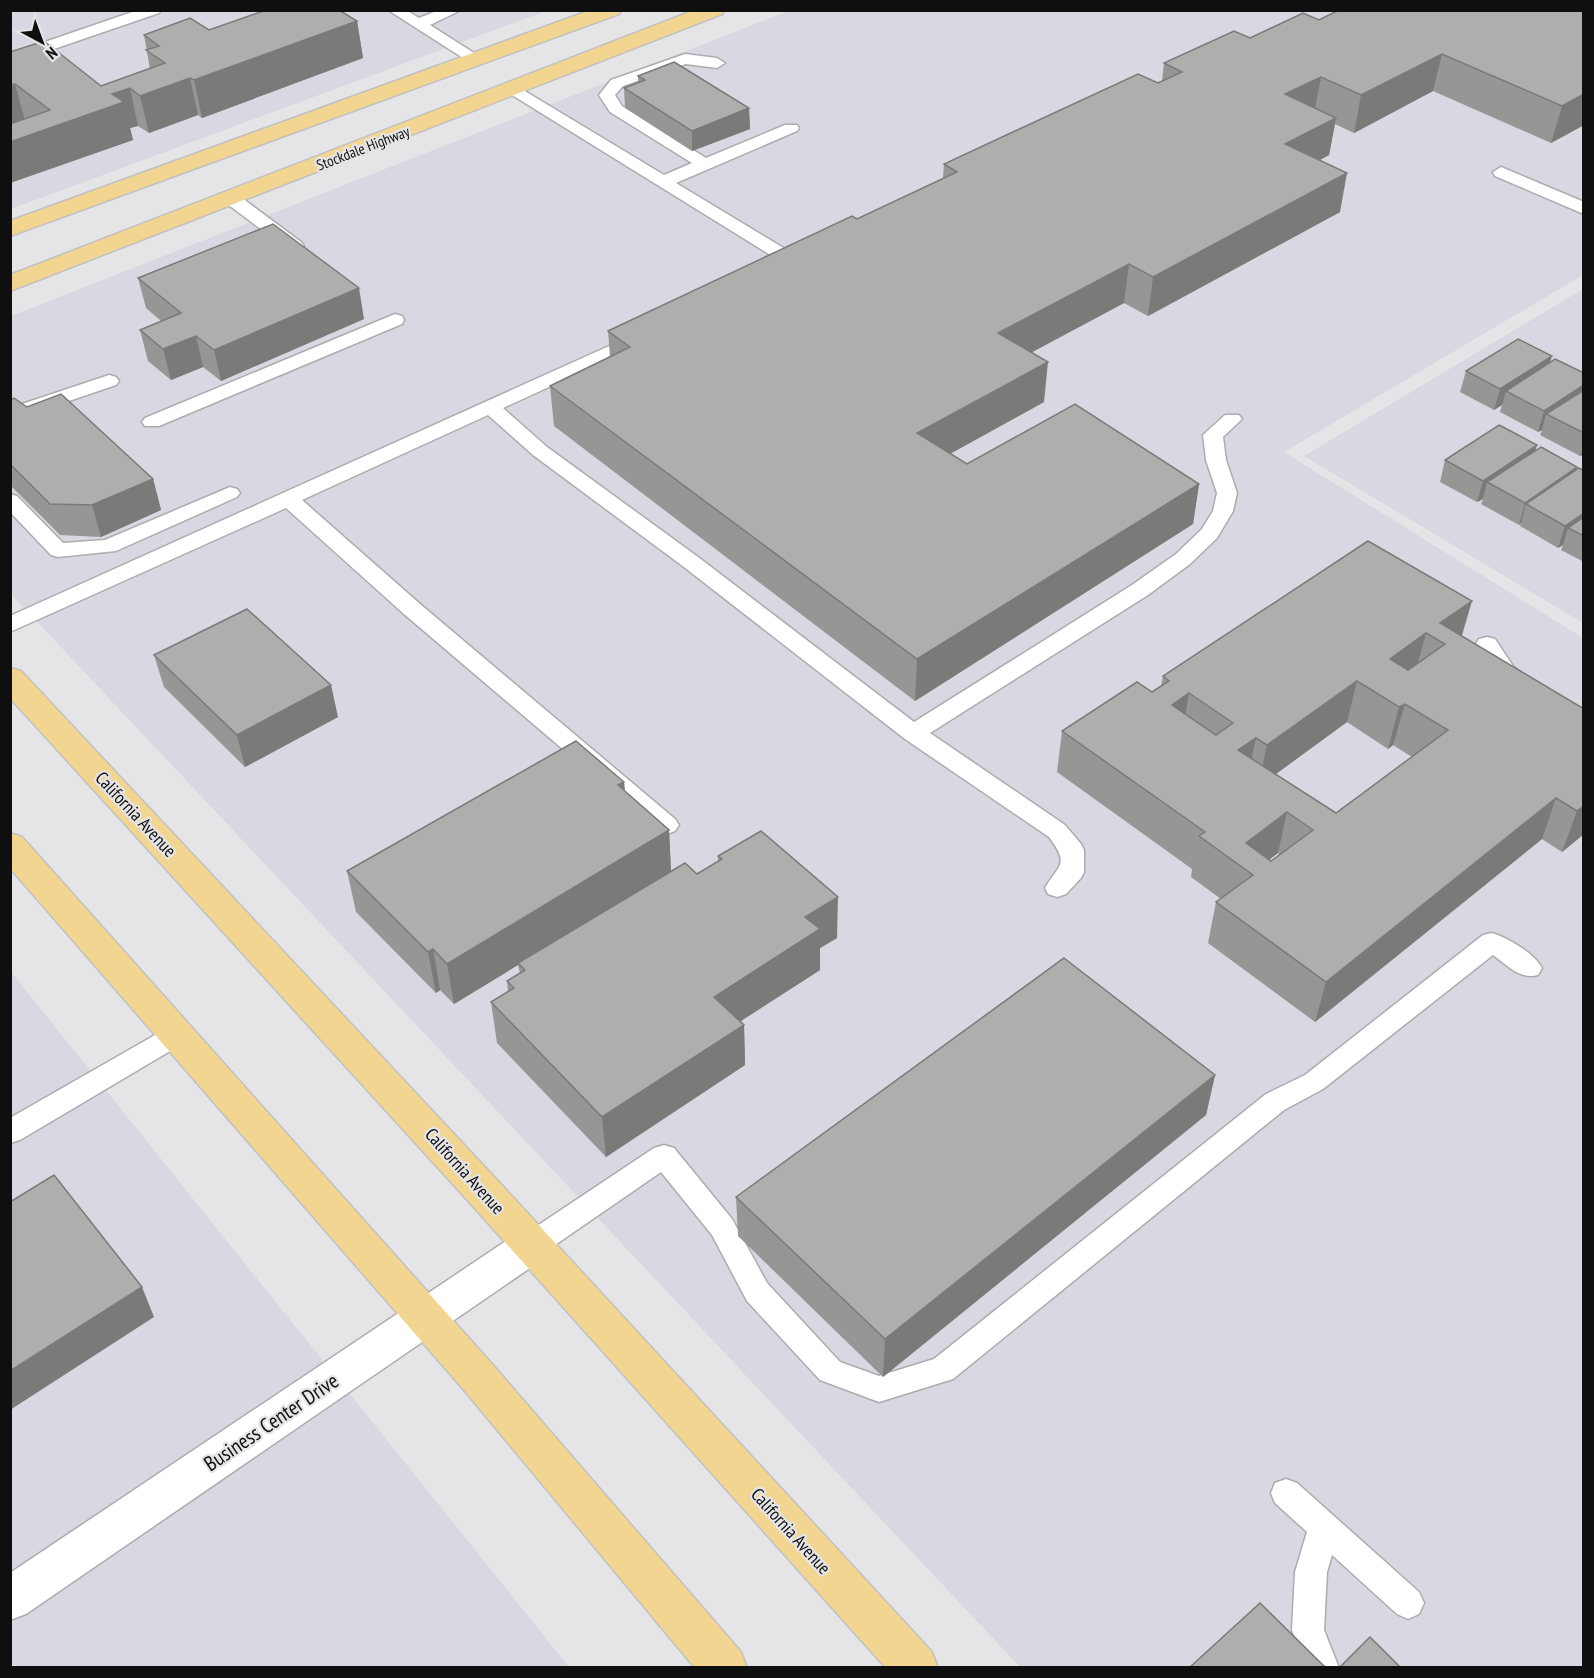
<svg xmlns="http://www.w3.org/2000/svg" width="1594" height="1678" viewBox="0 0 1594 1678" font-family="'PT Sans Narrow',sans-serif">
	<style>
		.built { fill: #d7d8e1 }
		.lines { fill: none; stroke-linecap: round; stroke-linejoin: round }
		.service-casing { stroke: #acacae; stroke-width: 3 }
		.minor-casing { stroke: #acacae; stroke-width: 3 }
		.primary-casing { stroke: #c1c1c1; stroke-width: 3 }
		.service { fill: #fff; fill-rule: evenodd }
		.minor { fill: #fff; fill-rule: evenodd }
		.primary { fill: #f2d591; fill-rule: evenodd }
		.wall { fill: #969695; fill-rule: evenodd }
		.shaded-wall { fill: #7a7a79 }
		.building { fill: #afaead; stroke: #7a7a79; stroke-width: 1.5; fill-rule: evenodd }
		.labels { text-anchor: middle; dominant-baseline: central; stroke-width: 4.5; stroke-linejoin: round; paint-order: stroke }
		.far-street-label { font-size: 15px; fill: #0f0f10; stroke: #e5e5e7 }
		.street-label { font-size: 18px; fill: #0f0f10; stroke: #e5e5e7 }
		.near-street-label { font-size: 21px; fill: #0f0f10; stroke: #e5e5e7 }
	</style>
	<rect width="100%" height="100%" fill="#e5e5e7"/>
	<g class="built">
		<polygon points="11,11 546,11 11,209"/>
		<polygon points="788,11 1583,11 1583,275 1284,452 1583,638 1583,1667 1020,1667 11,594 11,316"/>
		<polygon points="1583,289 1583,623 1304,456"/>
		<polygon points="11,972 569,1667 11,1667"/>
	</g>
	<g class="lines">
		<defs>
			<g id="service">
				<polygon points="138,10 161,10 159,13 10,64 10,54"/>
				<polygon points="388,10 406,10 419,18 439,10 461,10 430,25 485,60 483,63 471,63"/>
				<polygon points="685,54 717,58 725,63 717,68 686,64 623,86 615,95 622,106 706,158 785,125 797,125 799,128 797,131 676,183 805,261 808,265 805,269 793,269 504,90 512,85 518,87 664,175 692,163 610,112 599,95 611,80"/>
				<polygon points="1501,167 1584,202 1584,214 1495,176 1493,172"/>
				<polygon points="232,194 238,195 301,242 304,246 301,250 289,250 226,203 223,199 226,195"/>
				<polygon points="395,314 402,316 404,320 402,324 159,426 145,426 142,422 145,418"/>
				<path d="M638,333L645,335L647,339L645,343L503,408L547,447L698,557L914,722L1132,585L1176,554L1202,529L1213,511L1217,493L1206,460L1203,435L1225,415H1239L1242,419L1223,437L1226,460L1237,493L1233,511L1217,538L1190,564L1148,595L930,733L1065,825L1081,844L1084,850V872L1081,878L1066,894L1057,897L1048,894L1045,888C1059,864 1070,865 1049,837L905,739L684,567L533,455L488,415L302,500L420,604L675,819L679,825L675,831L667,834L659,831L404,614L286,508L10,632V616Z"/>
				<polygon points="109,375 116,377 119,381 116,385 10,421 10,408"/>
				<polygon points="230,487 237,489 240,493 237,497 116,551 58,557 51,555 10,512 10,494 17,496 63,543 105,540"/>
				<path d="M1487,637L1495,639L1513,666L1527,679L1524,684C1500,691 1487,661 1476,644L1479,639Z"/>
				<path d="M1492,933C1508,938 1534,953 1542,968L1538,975C1520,980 1507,965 1493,955L1323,1089L1284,1110L953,1379L879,1402L820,1380L747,1301L712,1235L661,1172L542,1254L532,1257L522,1254L518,1245L522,1236L654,1148L664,1145L674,1148L732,1219L767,1283L840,1362L879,1376L934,1359L1266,1094L1305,1075L1483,935Z"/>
				<polygon points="178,1024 187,1027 191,1034 187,1041 20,1140 10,1143 10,1118 169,1027"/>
				<polygon points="1286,1479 1297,1483 1419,1592 1424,1603 1419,1614 1408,1619 1397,1614 1332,1555 1327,1572 1324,1630 1339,1668 1306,1668 1292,1630 1295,1572 1307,1532 1275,1503 1271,1493 1275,1483"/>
			</g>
			<polygon id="minor" points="532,1228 546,1233 551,1245 546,1257 26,1614 10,1620 10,1573 518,1233"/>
			<g id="primary">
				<polygon points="591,10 622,10 619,14 10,236 10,221"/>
				<polygon points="695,10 725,10 722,14 10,291 10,275"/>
				<polygon points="10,668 21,671 498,1181 932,1652 938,1668 886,1668 470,1203 10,698"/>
				<polygon points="10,833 22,837 492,1364 741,1652 747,1668 695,1668 464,1390 10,868"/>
			</g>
		</defs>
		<use href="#service" class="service-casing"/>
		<use href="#minor" class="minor-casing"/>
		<use href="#primary" class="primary-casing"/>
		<use href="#service" class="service"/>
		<use href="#minor" class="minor"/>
		<use href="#primary" class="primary"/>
	</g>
	<g class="wall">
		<polygon points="1584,10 1584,125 1551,143 1433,91 1354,133 1335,124 1329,155 1320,160 1340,212 1148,316 1124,303 1032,352 1044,402 950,454 967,464 1199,484 1193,524 915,701 554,426 550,386 610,357 608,331 857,219 943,178 944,164 1162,81 1164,63 1250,38 1319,20"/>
		<polygon points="357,21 363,58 202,118 198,115 149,133 138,126 130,128 133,140 10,183 10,52 101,86 150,69 144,35"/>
		<polygon points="638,76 749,108 750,129 692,151 625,108 624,88 638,82"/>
		<polygon points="138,278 364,319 221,381 203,367 171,380 148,361 140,330 161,321 146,308"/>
		<polygon points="1550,363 1584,373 1584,454 1580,456 1540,435 1542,430 1538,432 1500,412 1502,405 1494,410 1460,392 1466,371"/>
		<polygon points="10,400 27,407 153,479 161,510 101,537 60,535 10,485"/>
		<polygon points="1537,445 1535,451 1576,470 1584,471 1584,562 1561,550 1563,545 1558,548 1520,526 1521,523 1519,525 1481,504 1483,499 1477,502 1440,482 1445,460"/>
		<path d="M1368,541L1462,636L1584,709V834L1562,852L1542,839L1315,1022L1208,943L1216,902L1221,899L1191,877L1192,869L1057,772L1062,731L1152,692L1161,686L1163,676ZM1347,722L1388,749L1393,745L1412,757L1336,813L1276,774ZM1278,853L1280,855L1271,861L1269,860Z"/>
		<polygon points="154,655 338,717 245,767 164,687"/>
		<polygon points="624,782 625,791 669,830 671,871 619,903 697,874 718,861 718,856 837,938 820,948 820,970 741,1021 744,1025 745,1065 606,1157 497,1043 491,1002 508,992 507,981 520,973 518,965 454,1004 440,990 436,993 356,912 347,871"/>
		<polygon points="1215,1075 1206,1115 883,1377 738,1236 736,1197"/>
	</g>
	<g class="shaded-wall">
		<polygon points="357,21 363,58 202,118 194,80"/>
		<polygon points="1442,54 1433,91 1354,133 1361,95"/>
		<polygon points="1321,77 1314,114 1285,94"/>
		<polygon points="190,78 198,115 149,133 140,96"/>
		<polygon points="15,84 25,121 10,126 10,85"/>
		<polygon points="130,88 138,126 130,128 133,140 10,183 10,142 112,94"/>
		<polygon points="1584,94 1584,125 1551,143 1562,106"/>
		<polygon points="749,108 750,129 692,151 692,131"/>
		<polygon points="1336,118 1329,155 1278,182 1285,144"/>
		<polygon points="1347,173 1340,212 1148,316 1153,277"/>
		<polygon points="1129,264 1124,303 995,372 998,333"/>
		<polygon points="359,288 364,319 221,381 214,350"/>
		<polygon points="196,336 203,367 171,380 163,349"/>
		<polygon points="1552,356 1545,377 1506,391 1502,405 1494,410 1500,389"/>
		<polygon points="1048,362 1044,402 915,473 917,433"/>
		<polygon points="1584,385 1584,402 1546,414 1542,430 1538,432 1544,411"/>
		<polygon points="1584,444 1584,454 1580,456"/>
		<polygon points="1537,445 1530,466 1487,482 1483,499 1477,502 1483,481"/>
		<polygon points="1577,467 1571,488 1526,504 1521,523 1519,525 1525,503"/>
		<polygon points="153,479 161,510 101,537 92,505"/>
		<polygon points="1199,484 1193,524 915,701 917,659"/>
		<polygon points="1584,513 1584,530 1568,528 1563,545 1558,548 1565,526"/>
		<polygon points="1472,601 1460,642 1445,644 1440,623"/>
		<polygon points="1426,633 1415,674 1390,659"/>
		<polygon points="1357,681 1347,722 1258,787 1267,745"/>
		<polygon points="331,685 338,717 245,767 237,735"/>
		<polygon points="1189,693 1182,734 1172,705"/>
		<polygon points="1405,704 1393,745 1388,749 1399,707"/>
		<polygon points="1256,738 1247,779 1238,750"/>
		<polygon points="624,782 627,823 618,785"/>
		<polygon points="1556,798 1542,839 1315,1022 1326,982"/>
		<polygon points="1584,806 1584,834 1562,852 1577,811"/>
		<polygon points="1287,812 1278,853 1251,873 1246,843"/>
		<polygon points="669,830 671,871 519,964 518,963 518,965 454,1004 447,964"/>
		<polygon points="838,897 837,938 820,948 820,970 716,1037 714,997 805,917"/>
		<polygon points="433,949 440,990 436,993 428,952"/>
		<polygon points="744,1025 745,1065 606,1157 602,1117"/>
		<polygon points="1215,1075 1206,1115 883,1377 885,1339"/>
		<polygon points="142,1287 154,1317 10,1410 10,1371"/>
	</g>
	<g class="building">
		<polygon points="266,10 339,10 357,21 194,80 190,78 140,96 130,88 112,94 124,102 10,142 10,124 50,110 15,84 10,85 10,52 44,41 101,86 165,63 146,50 159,46 144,35 190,18 209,30"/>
		<polygon points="1339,10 1584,10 1584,94 1562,106 1442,54 1361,95 1321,77 1285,94 1336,118 1285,144 1347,173 1153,277 1129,264 998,333 1048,362 917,433 967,464 1075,404 1199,484 917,659 550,386 630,347 608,331 852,216 857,219 957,172 944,164 1138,74 1158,83 1182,72 1164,63 1234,31 1250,38 1303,13 1319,20"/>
		<polygon points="674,62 749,108 692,131 624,88 645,80 638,76"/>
		<polygon points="273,224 359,288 214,350 196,336 163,349 140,330 181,313 138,278"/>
		<polygon points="1518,339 1552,356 1500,389 1466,371"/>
		<polygon points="1555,359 1584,373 1584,385 1544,411 1506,391"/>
		<polygon points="1584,390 1584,433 1546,414"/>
		<polygon points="61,394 153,479 92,505 50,504 10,464 10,400 14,398 27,407"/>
		<polygon points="1499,425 1537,445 1483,481 1445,460"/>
		<polygon points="1541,447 1577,467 1525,503 1487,482"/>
		<polygon points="1579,468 1584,471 1584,513 1565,526 1526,504"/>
		<polygon points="1584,517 1584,536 1568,528"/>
		<path d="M1368,541L1472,601L1440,623L1584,709V806L1577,811L1556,798L1326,982L1216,902L1253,875L1199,836L1205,832L1062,731L1137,682L1152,692L1169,681L1163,676ZM1426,633L1445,644L1408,670L1390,659ZM1357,681L1399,707L1405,704L1448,730L1336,813L1238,750L1256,738L1267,745ZM1189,693L1233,723L1216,735L1172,705ZM1287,812L1313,830L1271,861L1246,843Z"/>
		<polygon points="247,609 331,685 237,735 154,655"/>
		<polygon points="576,741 624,782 618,785 669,830 447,964 433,949 428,952 347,871"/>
		<polygon points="761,831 838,897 805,917 820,929 714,997 744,1025 602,1117 491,1002 514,988 507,981 525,970 518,963 685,863 697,874 722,859 718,856"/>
		<polygon points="1064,958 1215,1075 885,1339 736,1197"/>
		<polygon points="54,1175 142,1287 10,1371 10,1202"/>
		<polygon points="1260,1603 1326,1668 1189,1668"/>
		<polygon points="1370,1637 1401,1668 1339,1668"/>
	</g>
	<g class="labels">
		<g class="far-street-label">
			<text transform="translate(363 148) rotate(-21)">Stockdale Highway</text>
		</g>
		<g class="street-label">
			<text transform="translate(136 814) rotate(47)">California Avenue</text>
			<text transform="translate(465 1171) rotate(48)">California Avenue</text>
			<text transform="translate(791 1531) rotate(48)">California Avenue</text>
		</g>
		<g class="near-street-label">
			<text transform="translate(271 1422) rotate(-34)">Business Center Drive</text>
		</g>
	</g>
	<rect width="1594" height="1678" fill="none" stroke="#0f0f10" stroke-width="24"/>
	<g transform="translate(42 42) rotate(139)" stroke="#e5e5e7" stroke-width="4.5" paint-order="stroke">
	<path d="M0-4.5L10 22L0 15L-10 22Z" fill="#0f0f10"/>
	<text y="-9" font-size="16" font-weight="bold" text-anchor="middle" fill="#0f0f10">N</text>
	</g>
</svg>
